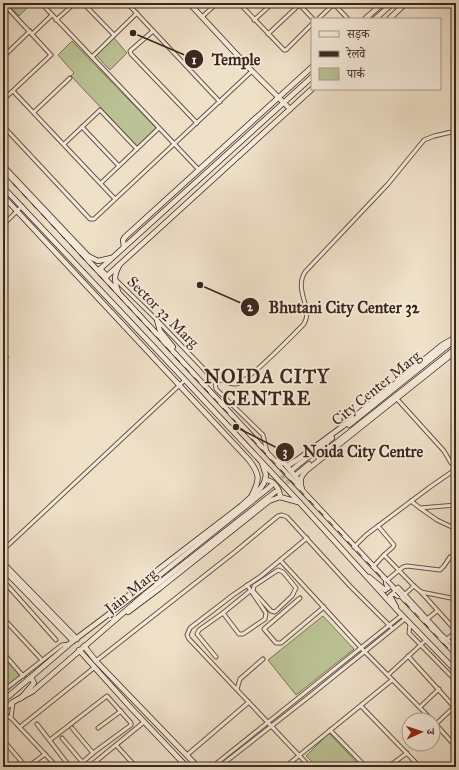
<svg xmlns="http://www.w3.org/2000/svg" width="459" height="770" viewBox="0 0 459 770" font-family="'IM FELL Great Primer','Noto Serif Devanagari',serif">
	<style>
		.green { fill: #bbc295; stroke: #7a7459 }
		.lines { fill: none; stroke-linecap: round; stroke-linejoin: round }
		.secondary-tunnel { stroke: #cbbba6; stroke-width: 4.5; stroke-dasharray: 4.5 2; stroke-linecap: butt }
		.street-casing { stroke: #675448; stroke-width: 5 }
		.secondary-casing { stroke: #3a261d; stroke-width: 6 }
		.street { stroke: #f5ebdb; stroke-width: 3 }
		.secondary { stroke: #f5ebdb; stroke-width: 4.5 }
		.rail { stroke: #3a261d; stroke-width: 1; stroke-dasharray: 7 7; stroke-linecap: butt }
		.labels { text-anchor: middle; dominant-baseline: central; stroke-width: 3.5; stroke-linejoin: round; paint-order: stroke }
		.street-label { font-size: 15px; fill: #3a261d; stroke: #f5ebdb }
		.district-label { font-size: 19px; font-weight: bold; letter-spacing: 1px; fill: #3a261d; stroke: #f5ebdb }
		.leader { fill: none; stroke: #3a261d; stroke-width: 1.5 }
		.callout-dot { fill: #3a261d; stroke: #f5ebdb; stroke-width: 1.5 }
		.mark-label { font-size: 12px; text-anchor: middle; font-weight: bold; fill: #fff }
		.callout-label { font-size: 16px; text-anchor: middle; font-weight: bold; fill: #3a261d; stroke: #f5ebdb; stroke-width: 3.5; stroke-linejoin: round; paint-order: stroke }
	</style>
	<rect width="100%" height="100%" fill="#efe0c8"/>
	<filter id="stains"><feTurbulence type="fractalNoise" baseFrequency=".005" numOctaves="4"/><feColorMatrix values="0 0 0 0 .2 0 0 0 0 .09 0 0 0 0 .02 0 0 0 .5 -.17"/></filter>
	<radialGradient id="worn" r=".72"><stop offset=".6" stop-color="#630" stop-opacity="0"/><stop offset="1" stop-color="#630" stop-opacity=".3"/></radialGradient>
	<g class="green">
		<polygon points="6,3 32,3 19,16"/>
		<polygon points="114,38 127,53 110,70 95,54"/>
		<polygon points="72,41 156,128 137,146 71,76 74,73 58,55"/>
		<polygon points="323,616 354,649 296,695 268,660"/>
		<polygon points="3,655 23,678 3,694"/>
		<polygon points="329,733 361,767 317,767 306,756"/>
	</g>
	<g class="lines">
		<g class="secondary-tunnel">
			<polyline points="271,486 289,472"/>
			<polyline points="276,491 294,477"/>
		</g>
		<defs>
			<g id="street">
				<polyline points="41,3 199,170"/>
				<polyline points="83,3 114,35"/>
				<polyline points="127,3 220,102"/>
				<polyline points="239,3 284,50 286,50 312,24"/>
				<polyline points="298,3 313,19"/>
				<polyline points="333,3 348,19"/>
				<polyline points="202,17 217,3"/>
				<polyline points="318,19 335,3"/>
				<polyline points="56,20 75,3"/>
				<polyline points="254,20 273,3"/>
				<polyline points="153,31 130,51 131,54 197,123"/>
				<polyline points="32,34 52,15"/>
				<polyline points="268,34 299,5"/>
				<polyline points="3,57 30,31"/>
				<polyline points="92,57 137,13"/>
				<polyline points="13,91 115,199"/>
				<polyline points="3,100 51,55 3,3"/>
				<polyline points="34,112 70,78"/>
				<polyline points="3,126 90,219 94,219 252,71"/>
				<polyline points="82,127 119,166"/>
				<polyline points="64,144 100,110 137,149"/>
				<polyline points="3,165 88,255"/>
				<polyline points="101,183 159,128"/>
				<polyline points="3,225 22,206"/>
				<polyline points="115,279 157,320 202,367 215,382 216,389 263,435 267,452"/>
				<polyline points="3,354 6,357 3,360"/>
				<path d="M215,382L221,380C226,381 231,385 236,384C247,383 293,335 303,325C315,310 293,291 305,272L388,184L424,140L434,136L456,131"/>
				<polyline points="397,399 444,451 451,463"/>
				<polyline points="411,501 420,508 456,505"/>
				<polyline points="420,508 437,520 456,529"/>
				<polyline points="378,526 394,545 393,547 384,555"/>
				<polyline points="307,538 261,576 233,595 190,628 187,635 189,639 310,767"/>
				<polyline points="354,547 366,535 430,487 456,469"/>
				<polyline points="3,550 185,380"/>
				<polyline points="280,560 364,651 432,720"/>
				<polyline points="373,567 384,555 414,586 421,592 456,631"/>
				<polygon points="278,570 283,572 296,588 292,596 275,612 271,611 253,591 254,586"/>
				<polyline points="386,581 403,567 407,566 440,570 444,566 450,557"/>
				<polyline points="3,585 7,585 56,640"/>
				<polyline points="247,585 266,613 265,619 243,634 239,634 223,613 250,591"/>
				<polyline points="394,590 398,587 442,635 456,647"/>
				<polyline points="421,592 456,599"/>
				<polyline points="405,594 414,586"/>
				<polyline points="300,598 264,629 276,643 281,643 324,607"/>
				<polyline points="3,618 42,660"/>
				<polyline points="427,619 437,611"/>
				<polyline points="410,624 409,633 456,681"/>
				<polyline points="447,639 456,632"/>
				<polyline points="3,653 23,676"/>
				<polyline points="408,656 456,709"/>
				<polyline points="216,657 197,634 199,630 223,613"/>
				<polyline points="96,661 236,551 278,516 282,515 287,517 350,586 392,628"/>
				<polyline points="388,675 426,640"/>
				<polyline points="237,689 240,679 263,659"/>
				<polyline points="3,691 62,645 69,644"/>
				<polyline points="361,706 420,767"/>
				<polyline points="420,707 439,689"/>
				<polyline points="3,714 11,718 57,767"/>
				<polyline points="11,718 13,702"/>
				<polyline points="433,721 456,747"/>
				<polyline points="37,724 70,767"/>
				<polyline points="436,724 454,707"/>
				<polyline points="20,727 95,667"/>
				<polyline points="98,728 121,711"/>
				<polyline points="330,730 366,767"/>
				<polyline points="62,738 83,763"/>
				<polyline points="50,740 107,696 131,723 131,725 93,753 72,728"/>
				<polyline points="4,741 21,761 15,767"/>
				<polyline points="116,745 136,767"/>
				<polyline points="187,755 249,702"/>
				<polyline points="28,767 45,754"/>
				<polyline points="77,767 93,753"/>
				<polyline points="89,767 144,722"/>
				<polyline points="212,767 402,615"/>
				<polyline points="219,767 306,699 405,619"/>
				<polyline points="285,767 392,680"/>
				<polyline points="388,767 407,753"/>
				<polyline points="450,767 455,763"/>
			</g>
			<g id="secondary">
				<polyline points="189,3 252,71 290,109"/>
				<polyline points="365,19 383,3"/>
				<polyline points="375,19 393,3"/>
				<polyline points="389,19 406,3"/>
				<polyline points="312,77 100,269 107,276 312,89"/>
				<path d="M3,169C155,331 304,494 456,654"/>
				<polyline points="3,187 185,380 300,503 397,610 456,671"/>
				<path d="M3,196L249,460C260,474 260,480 252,495"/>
				<polyline points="124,247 123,240 125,237 312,67"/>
				<polyline points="86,255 98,261 111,258"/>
				<path d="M118,291C114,281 114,275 119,266"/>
				<polyline points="157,320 160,331 173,347"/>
				<polyline points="349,425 456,339"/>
				<polyline points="318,457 456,348"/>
				<polyline points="277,461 285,464 300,482"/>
				<polyline points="287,466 297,460 343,426 442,345 456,337"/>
				<polyline points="293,469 332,438"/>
				<polyline points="297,474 309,464"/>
				<path d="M266,480C274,481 280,489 280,497"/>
				<path d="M302,489C299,480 301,476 307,470L456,351"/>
				<polyline points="3,563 77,639"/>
				<polyline points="3,569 73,641"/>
				<polyline points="369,577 385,590 388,588 386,583"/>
				<polyline points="120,603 159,569 241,506 260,489 264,483 266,475 262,463"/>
				<polyline points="396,607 390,596 394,593 398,596"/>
				<polyline points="128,612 160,588 269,501 280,497 298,502"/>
				<polyline points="84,646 96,661 198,767"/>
				<polyline points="79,650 132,709 187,767"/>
				<polyline points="21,698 34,683 32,679 28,679"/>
				<polyline points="3,701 73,641 141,590 271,486"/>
				<polyline points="3,710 13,702 33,691 145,594 275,492"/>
			</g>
		</defs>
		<use href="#street" class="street-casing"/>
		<use href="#secondary" class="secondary-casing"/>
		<use href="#street" class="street"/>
		<use href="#secondary" class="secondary"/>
		<polyline class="rail" points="3,173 456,657"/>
	</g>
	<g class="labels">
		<g class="street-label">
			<text transform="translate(163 312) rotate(45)">Sector 32 Marg</text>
			<text transform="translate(376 388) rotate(-39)">City Center Marg</text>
			<text transform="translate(131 591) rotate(-39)">Jain Marg</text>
		</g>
		<g class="district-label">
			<text x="267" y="376">NOIDA CITY<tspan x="267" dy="22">CENTRE</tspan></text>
		</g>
	</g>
	<path class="leader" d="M133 33L194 59M200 285L250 307M236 427L285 452"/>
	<g class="callout-dot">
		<circle cx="133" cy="33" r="4"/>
		<circle cx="200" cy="285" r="4"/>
		<circle cx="236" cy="427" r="4"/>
		<circle cx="194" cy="59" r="10"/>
		<circle cx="250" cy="307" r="10"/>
		<circle cx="285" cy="452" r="10"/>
	</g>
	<g class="mark-label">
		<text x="194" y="64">1</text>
		<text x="250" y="311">2</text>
		<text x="285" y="456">3</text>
	</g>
	<g class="callout-label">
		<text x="236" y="65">Temple</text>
		<text x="344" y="313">Bhutani City Center 32</text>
		<text x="363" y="457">Noida City Centre</text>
	</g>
	<rect width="459" height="770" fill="none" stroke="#efe0c8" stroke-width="16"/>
	<rect x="4" y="4" width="451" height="762" fill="none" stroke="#3a261d" stroke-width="2"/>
	<rect x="8" y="8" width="443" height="754" fill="none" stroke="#3a261d"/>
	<rect x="311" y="18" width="130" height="72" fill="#f5ebdb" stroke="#aa9c8f"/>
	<rect x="319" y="31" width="20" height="6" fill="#f5ebdb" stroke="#aa9c8f"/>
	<text x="347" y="38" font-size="12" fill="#3a261d">सड़क</text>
	<rect x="319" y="51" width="20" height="6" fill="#3a261d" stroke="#aa9c8f"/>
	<text x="347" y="58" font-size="12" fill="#3a261d">रेलवे</text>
	<rect x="319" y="68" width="20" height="12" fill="#bbc295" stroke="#aa9c8f"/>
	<text x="347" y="78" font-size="12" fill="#3a261d">पार्क</text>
	<g transform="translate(421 732) rotate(87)"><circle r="19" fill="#f5ebdb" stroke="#aa9c8f"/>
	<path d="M0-3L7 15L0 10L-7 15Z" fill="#8f2418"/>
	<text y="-6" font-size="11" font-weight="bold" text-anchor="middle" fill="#3a261d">उ</text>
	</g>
	<rect width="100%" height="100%" filter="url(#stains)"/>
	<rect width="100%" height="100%" fill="url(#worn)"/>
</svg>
